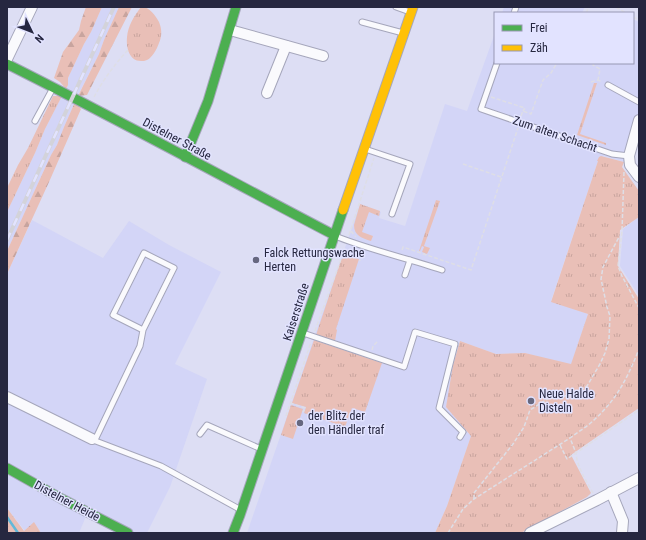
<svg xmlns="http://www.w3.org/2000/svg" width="646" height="540" viewBox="0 0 646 540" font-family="'Roboto Condensed',sans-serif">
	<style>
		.built { fill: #d3d5f7 }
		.grass { fill: url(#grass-tufts) }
		.forest { fill: url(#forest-firs) }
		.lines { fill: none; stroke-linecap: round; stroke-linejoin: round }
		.stream { stroke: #62b8d9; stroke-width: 2.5 }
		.lane-casing { stroke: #a5a6bb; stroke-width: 7 }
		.street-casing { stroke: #a5a6bb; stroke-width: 12 }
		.fast-casing { stroke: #a5a6bb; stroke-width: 11 }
		.slow-casing { stroke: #a5a6bb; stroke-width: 11 }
		.path { stroke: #dedee6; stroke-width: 1.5; stroke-dasharray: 4 2; stroke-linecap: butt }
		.lane { stroke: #fafafd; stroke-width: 5 }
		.street { stroke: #fafafd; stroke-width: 10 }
		.fast { stroke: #4caf50; stroke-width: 9 }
		.slow { stroke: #ffc107; stroke-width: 9 }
		.rail-casing { stroke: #d3d3da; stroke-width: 4 }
		.rail { stroke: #e2e3ff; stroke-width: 2.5; stroke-dasharray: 8; stroke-linecap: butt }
		.poi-dot { fill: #66677f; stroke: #e2e3ff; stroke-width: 1.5 }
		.labels { text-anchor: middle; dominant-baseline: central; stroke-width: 3; stroke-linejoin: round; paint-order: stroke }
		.street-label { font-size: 12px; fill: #262740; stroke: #e2e3ff }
		.poi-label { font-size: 12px; fill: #262740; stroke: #e2e3ff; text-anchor: start }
	</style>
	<defs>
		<pattern id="grass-tufts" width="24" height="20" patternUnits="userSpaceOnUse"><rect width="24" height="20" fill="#e9bfb7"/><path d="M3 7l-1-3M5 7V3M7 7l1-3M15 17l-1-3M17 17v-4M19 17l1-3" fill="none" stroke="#c8a49e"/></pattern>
		<pattern id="forest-firs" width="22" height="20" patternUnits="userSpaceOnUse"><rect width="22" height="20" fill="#e9bfb7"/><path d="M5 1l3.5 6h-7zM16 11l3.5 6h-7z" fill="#c8a49e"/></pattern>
	</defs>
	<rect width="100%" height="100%" fill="#dddef4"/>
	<g class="built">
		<polygon points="102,7 119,7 104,40 99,54 78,95 66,89 68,85 68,78 84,44 91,32"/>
		<polygon points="504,7 585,7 582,13 502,13"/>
		<polygon points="633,19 639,22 639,110 627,150 624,162 603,156 598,161 551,301 588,314 571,365 525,353 496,354 460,341 446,407 471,436 447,506 435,533 247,533 360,204 381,212 379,218 405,226 445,104 467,111 495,33 495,63 633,63"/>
		<polygon points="62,96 75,102 64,127 57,145 51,155 7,251 7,212 35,153 45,129"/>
		<polygon points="639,217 639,296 620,266 623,229"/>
		<polygon points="32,220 103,258 129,221 169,245 221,272 175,364 207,379 170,487 147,533 136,533 89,509 79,533 41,533 34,523 25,531 7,508 7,274"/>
	</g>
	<g class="grass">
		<path d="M141,7C150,7 155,15 159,22C162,29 162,36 159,43C157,49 152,58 147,60C145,61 143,61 141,61C129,61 126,47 127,37C128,26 134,16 141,7Z"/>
		<polygon points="594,83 597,83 580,134 606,143 606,145 577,135"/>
		<polygon points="53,96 62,96 45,129 35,153 7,212 7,188 18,165 28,148"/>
		<polygon points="601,156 624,162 622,167 639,191 639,217 620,230 618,266 639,299 639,408 591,441 571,455 591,493 587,497 521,533 435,533 447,506 471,436 446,407 453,365 460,341 496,354 525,353 571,364 588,314 551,302 598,161 597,161 599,157"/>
		<polygon points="436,200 440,201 424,246 430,248 427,254 422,252 424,247 422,246 420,251 419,251"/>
		<path d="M360,204L380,211L379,216L369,212L362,232L373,236L371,241C362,238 354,236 354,225Z"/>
		<polygon points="351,254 356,255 356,258 359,259 336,329 337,330 335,341 316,335 341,260 344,257"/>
		<polygon points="314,340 382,363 365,412 352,408 345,427 304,413 306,407 292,403"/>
		<polygon points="291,405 303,409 293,439 281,435"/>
	</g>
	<g class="forest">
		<polygon points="86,7 102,7 91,32 84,44 68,78 68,85 66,89 60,82 54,78 63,52 79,30 81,21"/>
		<polygon points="119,7 132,7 87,95 78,96 99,54 104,40"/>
		<polygon points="75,102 81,109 49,182 7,274 7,251 51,155 57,145 64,127"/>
		<polygon points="7,508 24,531 34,522 41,533 7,533"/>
	</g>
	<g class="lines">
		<polyline class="stream" points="7,517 18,533"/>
		<defs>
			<g id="lane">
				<polyline points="396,7 410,12"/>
				<polyline points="514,13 516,7"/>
				<polyline points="362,22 403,33"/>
				<polyline points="497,63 481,109 612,154 629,156"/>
				<polyline points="608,85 639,102"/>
				<polyline points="35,121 53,88"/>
				<polyline points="365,149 410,164 392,214"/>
				<path d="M335,236C370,250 407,258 442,270"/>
				<polyline points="405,275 410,260"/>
				<polyline points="303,333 404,367 415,332 455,344 439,408 463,432 460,437"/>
				<polyline points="200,434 207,425 261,449"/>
				<polyline points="93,440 161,466 241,510"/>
				<polyline points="95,440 140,346 143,330 174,268 144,253 113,315 143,330"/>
			</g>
			<g id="street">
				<polyline points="230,30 323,56"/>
				<polyline points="7,59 32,7"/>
				<polyline points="267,93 286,46"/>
				<polyline points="639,120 629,156 630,165 639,177"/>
				<polyline points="7,397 92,439"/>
				<polyline points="611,492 623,521 622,533"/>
				<polyline points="530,533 597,500 639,478"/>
			</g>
			<g id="fast">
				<path d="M7,64C117,119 225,178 334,235"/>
				<polyline points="185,157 208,101 236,7"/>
				<polyline points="7,468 62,499 128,533"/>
				<polyline points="233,533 240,515 343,210"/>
			</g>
			<polyline id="slow" points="343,210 413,7"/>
		</defs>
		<use href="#lane" class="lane-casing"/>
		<use href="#street" class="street-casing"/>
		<use href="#fast" class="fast-casing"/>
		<use href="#slow" class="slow-casing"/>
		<g class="path">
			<polyline points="616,7 626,13"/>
			<polyline points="586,13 589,7"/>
			<polyline points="633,17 639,20"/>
			<polyline points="594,63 593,65 600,69 598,80"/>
			<polyline points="591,82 598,80 602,82"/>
			<path d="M94,97C103,80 115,64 128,50"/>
			<polyline points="491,97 525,108 523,111"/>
			<polyline points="521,116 523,111 531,114 543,80 551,73 557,63"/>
			<polyline points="463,164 501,177"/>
			<polyline points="624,172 622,231 618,266 622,276 639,308"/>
			<polyline points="351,231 356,237"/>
			<polyline points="349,235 374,158"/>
			<polyline points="402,250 403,247 471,270 518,128"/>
			<polyline points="343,254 352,252 357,252 357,257 359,257 360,261"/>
			<polyline points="315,331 345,248"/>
			<polyline points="372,350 373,346 377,342"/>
			<polyline points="290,403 305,408 303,412"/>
			<polyline points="286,416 311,342"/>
			<path d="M560,445L567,459L576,453L570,438C578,432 588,426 595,419C617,399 628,377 639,349"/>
			<path d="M593,493C586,480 577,467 576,453L639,410"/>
			<polyline points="474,499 474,493 513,444 524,427 530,410 549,398 565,396 578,391 587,386 600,364 605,353 609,339 610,316 607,307 601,279 603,267 618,239 620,236"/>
			<polyline points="448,533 463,509 474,499 570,438"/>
		</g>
		<use href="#lane" class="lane"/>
		<use href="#street" class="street"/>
		<use href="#fast" class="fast"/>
		<use href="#slow" class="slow"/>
		<defs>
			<polyline id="rail" points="7,240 114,7"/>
		</defs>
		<use href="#rail" class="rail-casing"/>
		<use href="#rail" class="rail"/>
	</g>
	<g class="poi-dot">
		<circle cx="256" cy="260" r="4"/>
		<circle cx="531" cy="401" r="4"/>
		<circle cx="300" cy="423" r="4"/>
	</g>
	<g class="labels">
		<g class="street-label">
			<text transform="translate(555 134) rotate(19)">Zum alten Schacht</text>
			<text transform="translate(177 139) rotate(28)">Distelner Straße</text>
			<text transform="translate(296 312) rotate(-72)">Kaiserstraße</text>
			<text transform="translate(67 501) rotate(28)">Distelner Heide</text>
		</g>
		<g class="poi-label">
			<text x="264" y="253">Falck Rettungswache<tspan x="264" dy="14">Herten</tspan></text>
			<text x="539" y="394">Neue Halde<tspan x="539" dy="14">Disteln</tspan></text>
			<text x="308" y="416">der Blitz der<tspan x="308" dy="14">den Händler traf</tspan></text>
		</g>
	</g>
	<rect width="646" height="540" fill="none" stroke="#262740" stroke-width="16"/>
	<rect x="494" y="12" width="140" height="52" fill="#e2e3ff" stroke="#9798b3"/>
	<rect x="502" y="25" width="20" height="6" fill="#4caf50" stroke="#9798b3"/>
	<text x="530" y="32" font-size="12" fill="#262740">Frei</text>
	<rect x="502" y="45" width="20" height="6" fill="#ffc107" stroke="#9798b3"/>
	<text x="530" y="52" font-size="12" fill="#262740">Zäh</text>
	<g transform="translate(32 32) rotate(133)" stroke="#e2e3ff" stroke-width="3" paint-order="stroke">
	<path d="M0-3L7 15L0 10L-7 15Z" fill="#262740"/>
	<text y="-6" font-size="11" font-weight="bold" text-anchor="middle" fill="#262740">N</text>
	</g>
</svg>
